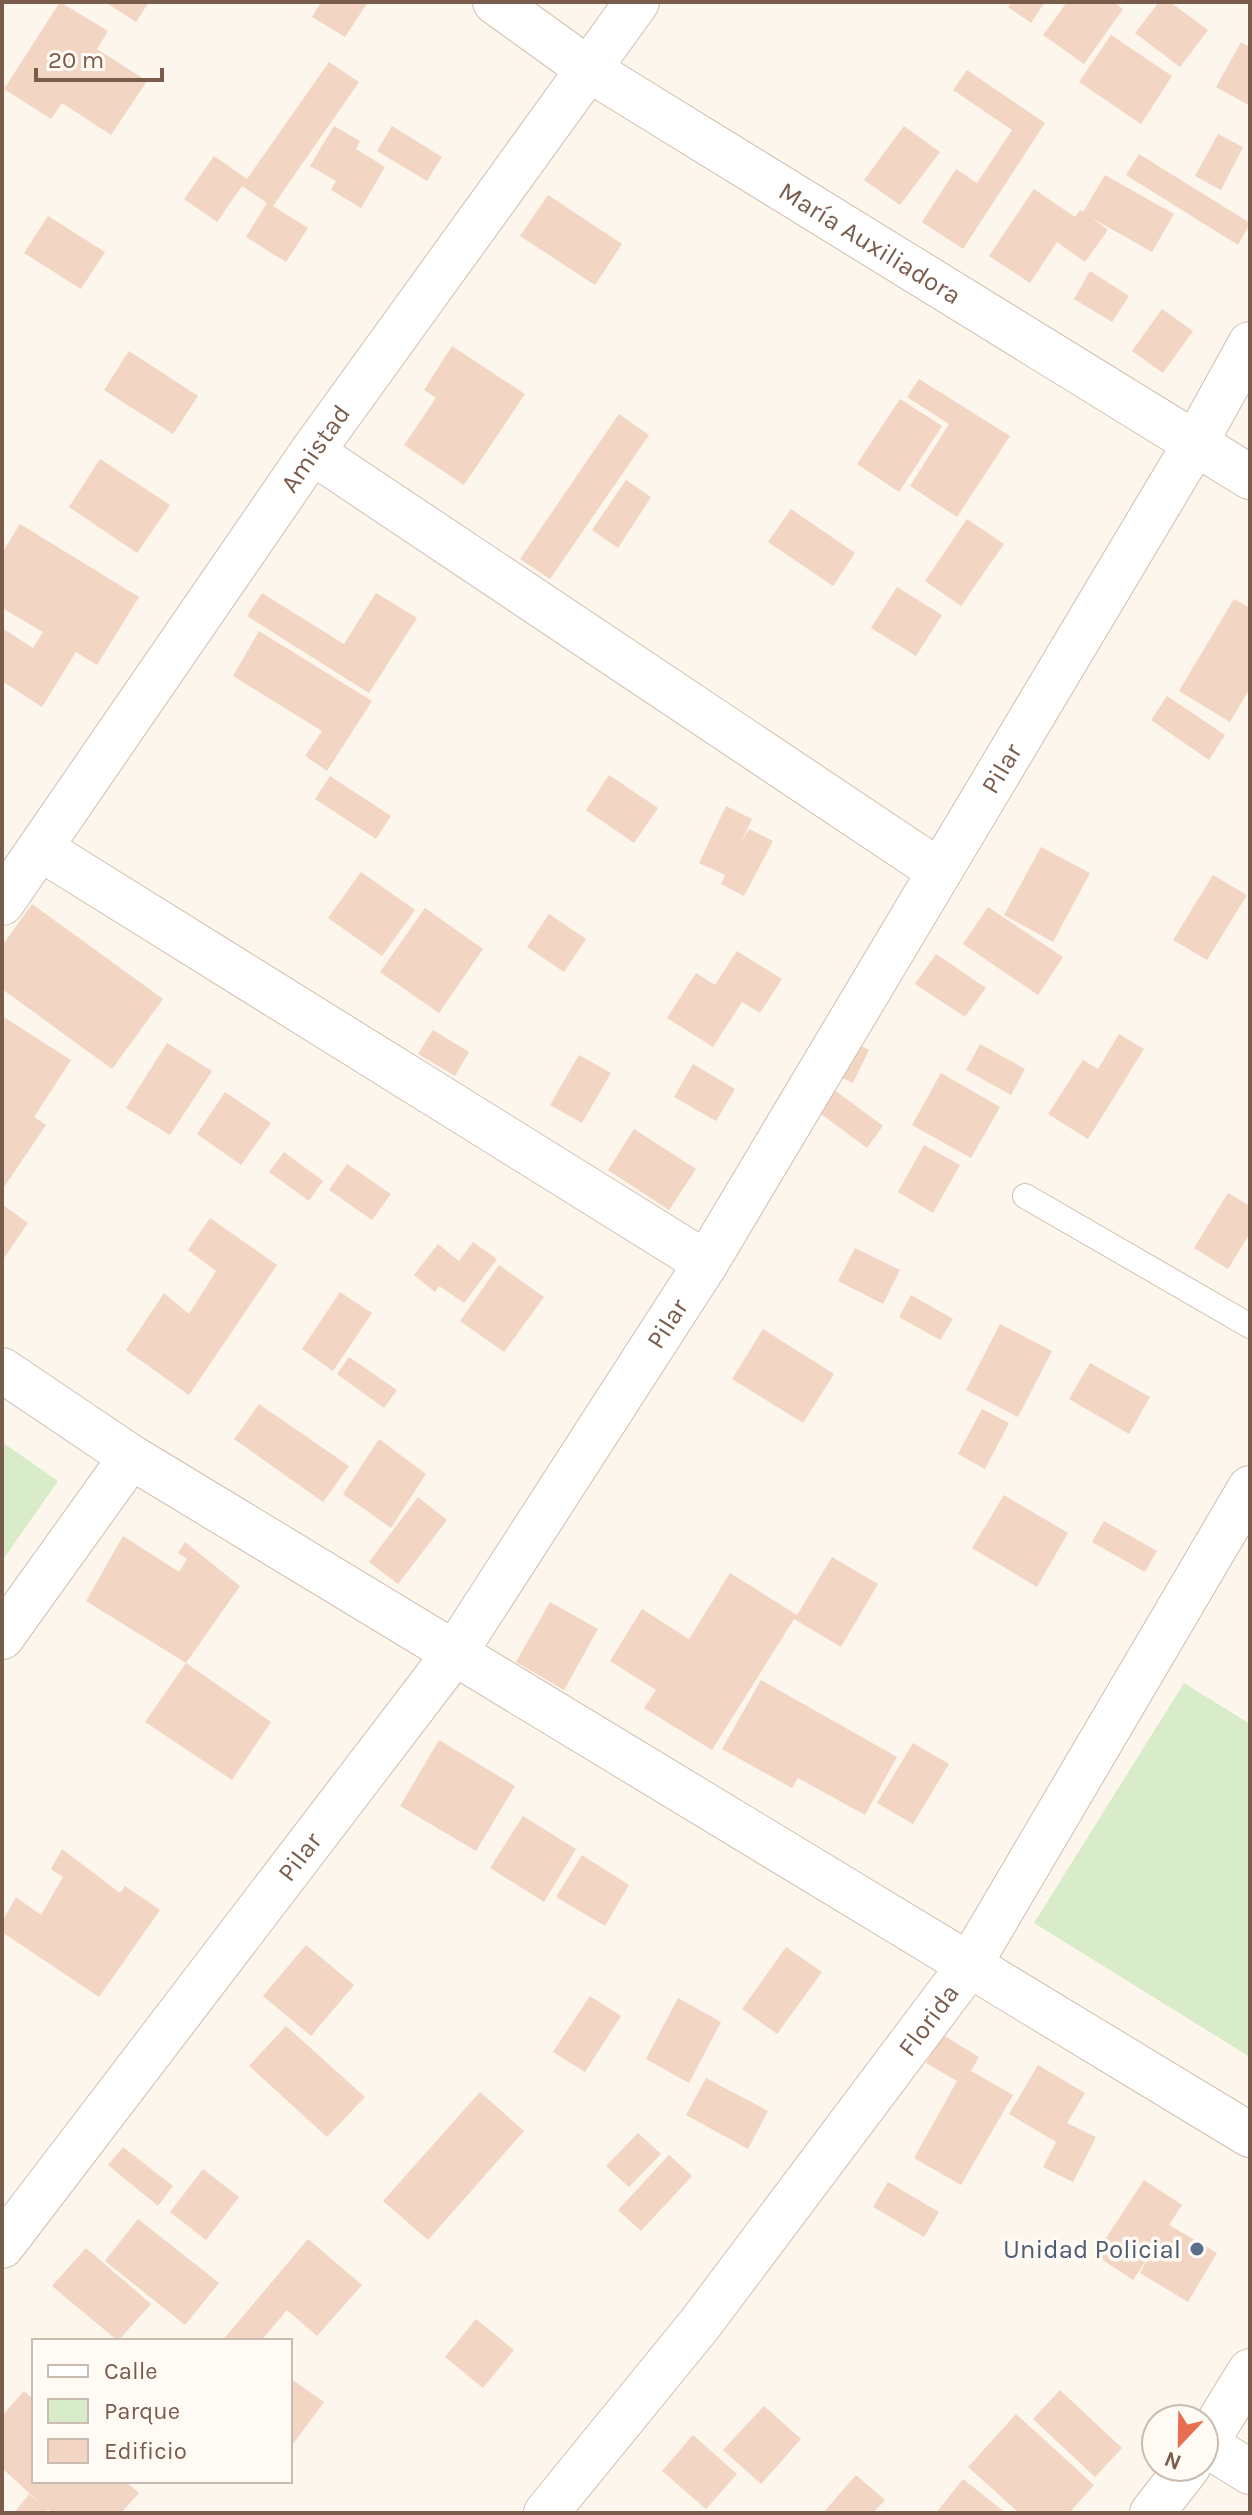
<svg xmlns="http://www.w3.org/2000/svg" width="1252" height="2515" viewBox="0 0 1252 2515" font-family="Karla,sans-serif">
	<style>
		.green { fill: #d8ecc9 }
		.building { fill: #f3d5c3 }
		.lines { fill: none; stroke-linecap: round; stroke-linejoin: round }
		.service-casing { stroke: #d1beb0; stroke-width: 26 }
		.minor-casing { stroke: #d1beb0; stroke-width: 46 }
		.tertiary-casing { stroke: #d1beb0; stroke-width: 46 }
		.service { stroke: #fff; stroke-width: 24 }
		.minor { stroke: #fff; stroke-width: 44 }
		.tertiary { stroke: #fff; stroke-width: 44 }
		.service-dot { fill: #5c6f8a; stroke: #fffaf3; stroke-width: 3 }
		.labels { text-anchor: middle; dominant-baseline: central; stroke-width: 7; stroke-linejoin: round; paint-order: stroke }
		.street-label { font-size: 26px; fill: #7a5c4d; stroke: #fffaf3 }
		.service-label { font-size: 26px; fill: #4e5e75; stroke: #fffaf3; text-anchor: end }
	</style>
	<rect width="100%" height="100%" fill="#fdf6ec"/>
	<g class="green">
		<polygon points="2,1442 58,1481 2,1561"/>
		<polygon points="1184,1683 1250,1724 1250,2057 1034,1923"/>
	</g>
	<g class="building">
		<polygon points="60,2 108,31 97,49 147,81 111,135 62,103 51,119 4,89"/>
		<polygon points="105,2 149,2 136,22"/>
		<polygon points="321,2 368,2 345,37 312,17"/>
		<polygon points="1012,2 1045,2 1031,23 1008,7"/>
		<polygon points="1067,2 1113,2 1123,9 1084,64 1043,35"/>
		<polygon points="1159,2 1170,2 1208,30 1180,67 1135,33"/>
		<polygon points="1111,35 1172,76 1141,124 1079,82"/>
		<polygon points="1241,42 1250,47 1250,106 1216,87"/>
		<polygon points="329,62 359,82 273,206 308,228 286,262 246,237 267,203 242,186 217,222 184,199 214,156 247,179"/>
		<polygon points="967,70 1045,123 963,249 922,222 956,169 977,183 1012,130 953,90"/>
		<polygon points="334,126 360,141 356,149 385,167 361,208 331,190 336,181 310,166"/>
		<polygon points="392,126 442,157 427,181 377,151"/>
		<polygon points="904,126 940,152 900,205 864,180"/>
		<polygon points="1218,134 1243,147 1221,190 1195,176"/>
		<polygon points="1139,154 1250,223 1238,245 1126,175"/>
		<polygon points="1105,175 1174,214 1152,252 1092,218 1108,230 1085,262 1057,242 1030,283 989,256 1034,189 1075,217 1080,210 1083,212"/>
		<polygon points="548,195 622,244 595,285 520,236"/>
		<polygon points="48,216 105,252 81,289 24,253"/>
		<polygon points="1090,271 1129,296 1112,322 1074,299"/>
		<polygon points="1162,309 1193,331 1163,373 1132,351"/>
		<polygon points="452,346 525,394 464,485 404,445 436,398 424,390"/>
		<polygon points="129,351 198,396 173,434 104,390"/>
		<polygon points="919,379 1010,436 957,517 910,486 949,424 907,397"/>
		<polygon points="900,399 942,426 899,492 857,464"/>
		<polygon points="619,414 649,435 550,579 520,559"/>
		<polygon points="100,459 170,505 137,553 69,507"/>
		<polygon points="626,480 651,497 618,548 592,530"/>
		<polygon points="791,509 855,553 833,586 768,542"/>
		<polygon points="967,519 1004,544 961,606 925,581"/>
		<polygon points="20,524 139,597 97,665 76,652 42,707 2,681 2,628 33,648 43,632 2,608 2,553"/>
		<polygon points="897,587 942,615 916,656 871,628"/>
		<polygon points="262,593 344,644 376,593 417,618 369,693 247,616"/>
		<polygon points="1234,599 1250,608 1250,688 1230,722 1179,691"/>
		<polygon points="259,631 372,701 327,771 305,756 322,731 233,676"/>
		<polygon points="1167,696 1225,735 1209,760 1151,720"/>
		<polygon points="609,775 658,808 634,843 586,810"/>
		<polygon points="330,776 391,816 376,839 315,799"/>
		<polygon points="726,806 752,819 741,842 749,829 773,841 744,896 721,884 725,875 699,863"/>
		<polygon points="1041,847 1090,873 1053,942 1004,915"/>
		<polygon points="361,872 415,910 382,956 328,918"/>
		<polygon points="1213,875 1247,895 1207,960 1173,940"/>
		<polygon points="32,904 163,999 112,1069 2,989 2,946"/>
		<polygon points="988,907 1063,957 1038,995 963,944"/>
		<polygon points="425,908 483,949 439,1013 380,972"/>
		<polygon points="549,914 586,939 564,972 527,947"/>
		<polygon points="737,951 782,979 760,1013 742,1002 713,1047 667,1018 696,973 715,985"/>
		<polygon points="936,954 986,988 965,1017 915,984"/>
		<polygon points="2,1016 71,1060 34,1117 46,1125 2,1190"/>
		<polygon points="433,1030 469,1052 455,1076 418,1054"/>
		<polygon points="1119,1034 1144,1049 1088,1139 1048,1114 1083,1060 1098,1069"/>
		<polygon points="844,1037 869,1050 853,1083 828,1071"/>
		<polygon points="167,1043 212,1071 170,1135 126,1108"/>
		<polygon points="980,1044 1025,1069 1011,1095 966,1070"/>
		<polygon points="579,1055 611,1073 582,1123 550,1105"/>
		<polygon points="693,1064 735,1089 716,1121 674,1097"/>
		<polygon points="941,1073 1000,1107 971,1158 912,1125"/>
		<polygon points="825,1083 883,1126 867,1148 809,1105"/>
		<polygon points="225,1092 271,1123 241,1165 197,1134"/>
		<polygon points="634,1129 696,1169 669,1210 608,1170"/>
		<polygon points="924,1145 960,1165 933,1213 898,1192"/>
		<polygon points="284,1152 323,1181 309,1201 269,1172"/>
		<polygon points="347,1164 391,1194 372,1220 329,1190"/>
		<polygon points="1228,1193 1250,1206 1250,1233 1228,1269 1194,1248"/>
		<polygon points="2,1204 28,1223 2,1261"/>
		<polygon points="210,1218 277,1265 189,1395 126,1350 164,1293 189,1314 216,1271 188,1250"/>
		<polygon points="473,1242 497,1259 464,1303 439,1286 435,1292 414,1275 438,1244 459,1261"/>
		<polygon points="855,1248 900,1270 883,1304 838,1281"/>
		<polygon points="499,1265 544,1297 504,1352 460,1321"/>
		<polygon points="340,1292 372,1313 333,1371 302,1349"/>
		<polygon points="911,1295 953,1319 940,1340 899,1317"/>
		<polygon points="1000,1324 1052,1351 1018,1417 966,1390"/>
		<polygon points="763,1329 834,1374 803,1423 732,1379"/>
		<polygon points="349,1357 397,1390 384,1408 337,1374"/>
		<polygon points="1090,1363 1150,1397 1129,1434 1069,1399"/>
		<polygon points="259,1404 349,1466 323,1502 234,1439"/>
		<polygon points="982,1409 1009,1423 985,1469 958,1454"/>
		<polygon points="379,1439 426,1474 391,1528 343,1494"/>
		<polygon points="1004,1495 1068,1533 1037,1587 972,1548"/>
		<polygon points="418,1497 447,1520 398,1584 369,1562"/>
		<polygon points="1104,1521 1157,1551 1145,1572 1092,1542"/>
		<polygon points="123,1536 179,1572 187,1559 178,1553 185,1542 240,1586 186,1663 86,1601"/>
		<polygon points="832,1557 878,1584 841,1647 794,1619 712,1750 644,1708 656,1690 610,1661 642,1609 689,1639 730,1573 797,1615"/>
		<polygon points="550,1602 598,1629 564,1690 516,1662"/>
		<polygon points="186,1663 271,1722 232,1780 145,1722"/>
		<polygon points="761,1680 897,1757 865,1815 798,1778 792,1788 722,1749"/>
		<polygon points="439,1740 515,1786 476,1851 400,1806"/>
		<polygon points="913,1743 949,1764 913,1824 877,1803"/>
		<polygon points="523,1816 576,1849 544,1902 490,1868"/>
		<polygon points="62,1849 120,1893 125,1886 160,1910 99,1997 2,1932 2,1922 16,1897 41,1915 63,1877 51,1869"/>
		<polygon points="582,1855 629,1885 605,1926 556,1897"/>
		<polygon points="306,1945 354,1985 311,2036 263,1996"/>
		<polygon points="786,1947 822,1972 777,2034 742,2009"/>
		<polygon points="590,1996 621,2016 585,2072 553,2052"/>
		<polygon points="678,1998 721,2022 689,2083 646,2059"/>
		<polygon points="286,2026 365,2097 327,2137 249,2066"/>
		<polygon points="943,2035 979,2057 971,2071 1013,2095 961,2185 914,2158 957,2081 926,2063"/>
		<polygon points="1038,2065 1085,2093 1067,2123 1096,2137 1073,2182 1043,2167 1056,2142 1009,2114"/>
		<polygon points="706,2078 768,2111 748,2149 686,2115"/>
		<polygon points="480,2092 524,2131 428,2240 383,2201"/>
		<polygon points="638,2133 661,2154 629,2187 606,2166"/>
		<polygon points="123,2147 173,2186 158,2206 108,2165"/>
		<polygon points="669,2155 692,2176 641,2231 618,2210"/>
		<polygon points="203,2169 239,2197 206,2240 170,2212"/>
		<polygon points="1144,2180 1182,2205 1169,2225 1217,2253 1188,2302 1140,2273 1151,2253 1133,2280 1095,2255"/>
		<polygon points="888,2182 939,2212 924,2237 873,2207"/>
		<polygon points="138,2219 219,2283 185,2325 105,2261"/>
		<polygon points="308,2239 362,2285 317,2336 287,2310 261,2341 222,2341"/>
		<polygon points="86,2248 151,2304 118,2341 52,2286"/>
		<polygon points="476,2319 514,2350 483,2388 445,2357"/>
		<polygon points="290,2378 324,2402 290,2448"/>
		<polygon points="1060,2390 1122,2448 1095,2477 1033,2419"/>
		<polygon points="24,2391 34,2400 34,2481 125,2481 139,2493 121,2513 52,2513 48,2509 45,2513 14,2513 29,2494 40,2503 2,2468 2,2416"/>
		<polygon points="764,2406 801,2439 761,2484 723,2450"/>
		<polygon points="1016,2414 1094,2485 1069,2513 1019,2513 968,2467"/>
		<polygon points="693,2435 737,2474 706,2509 662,2471"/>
		<polygon points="856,2475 885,2500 873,2513 823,2513"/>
		<polygon points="963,2479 1006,2513 936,2513"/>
	</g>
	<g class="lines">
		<defs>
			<polyline id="service" points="1025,1196 1250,1326"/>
			<g id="minor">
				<path id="s1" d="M495,2L588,69L1250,477"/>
				<polyline points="312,452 939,871"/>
				<polyline points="41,849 706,1263"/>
				<path id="s2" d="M2,903L312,452L637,2"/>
				<polyline points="2,1370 131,1457 1250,2135"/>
				<polyline points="2,1637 131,1457"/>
				<path id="s3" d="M2,2246L454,1654L706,1263L1196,442L1250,344"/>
				<polyline points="1205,2444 1250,2472"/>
				<path id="s4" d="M546,2513L700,2324L968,1967L1250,1488"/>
			</g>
			<g id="tertiary">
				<polyline points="1204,2446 1250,2371"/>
				<polyline points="1152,2513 1188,2467"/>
			</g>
		</defs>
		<use href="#service" class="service-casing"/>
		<use href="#minor" class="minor-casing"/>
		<use href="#tertiary" class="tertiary-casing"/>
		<use href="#service" class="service"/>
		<use href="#minor" class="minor"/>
		<use href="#tertiary" class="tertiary"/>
	</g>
	<circle class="service-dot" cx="1197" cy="2249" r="8"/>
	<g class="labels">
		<g class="street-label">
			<text stroke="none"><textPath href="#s1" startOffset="446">María Auxiliadora</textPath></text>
			<text stroke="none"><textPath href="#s2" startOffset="552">Amistad</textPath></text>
			<text stroke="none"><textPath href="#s3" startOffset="1786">Pilar</textPath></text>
			<text stroke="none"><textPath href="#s3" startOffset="1138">Pilar</textPath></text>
			<text stroke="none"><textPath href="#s3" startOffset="490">Pilar</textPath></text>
			<text stroke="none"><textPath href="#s4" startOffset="624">Florida</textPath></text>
		</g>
		<g class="service-label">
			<text x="1181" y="2249">Unidad Policial</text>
		</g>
	</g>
	<rect width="1252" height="2515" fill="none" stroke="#7a5c4d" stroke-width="8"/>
	<rect x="32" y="2339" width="260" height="144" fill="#fffaf3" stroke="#cabbb1" stroke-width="2"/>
	<rect x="48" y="2365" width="40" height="12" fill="#ffffff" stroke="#cabbb1" stroke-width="2"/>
	<text x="104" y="2379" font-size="24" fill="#7a5c4d">Calle</text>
	<rect x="48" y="2399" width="40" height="24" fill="#d8ecc9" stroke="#cabbb1" stroke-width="2"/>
	<text x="104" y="2419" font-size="24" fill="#7a5c4d">Parque</text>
	<rect x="48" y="2439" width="40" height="24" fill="#f3d5c3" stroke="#cabbb1" stroke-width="2"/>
	<text x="104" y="2459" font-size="24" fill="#7a5c4d">Edificio</text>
	<g transform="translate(1180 2443) rotate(202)"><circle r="38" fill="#fffaf3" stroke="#cabbb1" stroke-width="2"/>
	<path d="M0-6L14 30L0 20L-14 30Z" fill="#e76f51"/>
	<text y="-12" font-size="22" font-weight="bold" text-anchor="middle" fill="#7a5c4d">N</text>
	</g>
	<path d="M36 68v12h126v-12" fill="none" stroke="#7a5c4d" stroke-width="4"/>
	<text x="48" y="68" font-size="24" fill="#7a5c4d" stroke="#fffaf3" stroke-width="6" paint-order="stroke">20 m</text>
</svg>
